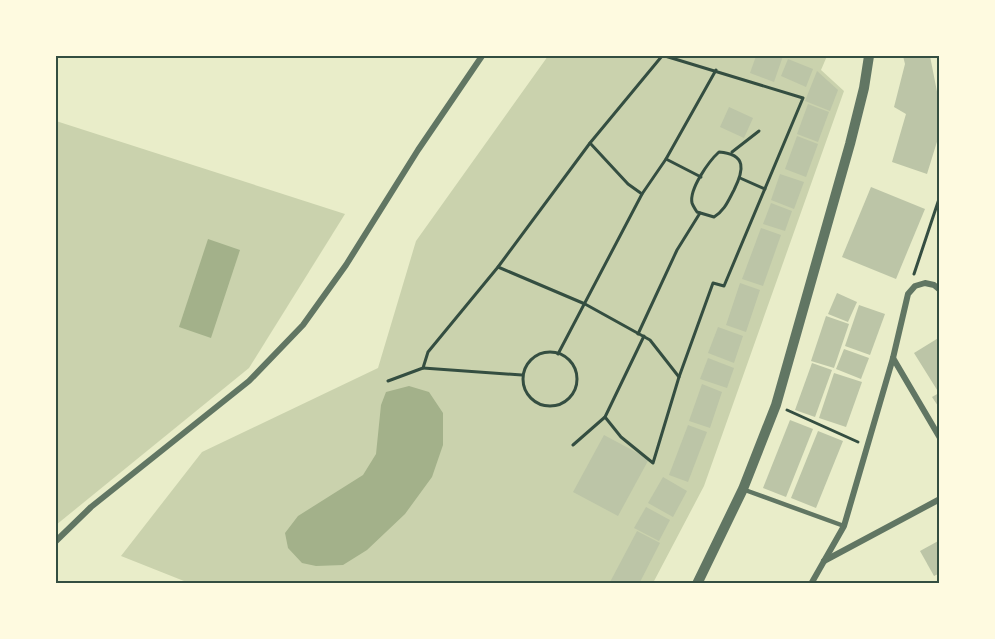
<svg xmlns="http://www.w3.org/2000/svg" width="995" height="639" viewBox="0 0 995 639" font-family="Rubik,sans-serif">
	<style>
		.green { fill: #cad2ad }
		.water { fill: #a3b18a }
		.building { fill: #bcc5a7 }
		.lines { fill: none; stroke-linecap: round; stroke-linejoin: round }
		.path { stroke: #344e41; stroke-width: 3 }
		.service { stroke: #617663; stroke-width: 4.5 }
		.minor { stroke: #617663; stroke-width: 6 }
		.tertiary { stroke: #617663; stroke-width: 10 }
		.neatline { fill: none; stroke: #344e41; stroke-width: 2 }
	</style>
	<rect width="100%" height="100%" fill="#e9edc9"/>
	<g class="green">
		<polygon points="548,56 827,56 821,70 844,91 704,486 653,583 189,583 121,556 202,452 378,368 416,241"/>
		<polygon points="56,121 345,214 249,368 56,525"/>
	</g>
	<g class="water">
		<polygon points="208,239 240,250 211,338 179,327"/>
		<polygon points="409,386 429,392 443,413 443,445 432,477 405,514 367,550 343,565 316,566 302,563 288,548 285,533 298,516 363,475 376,454 381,405 386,392"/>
	</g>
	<g class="building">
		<polygon points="756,56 783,56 774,82 750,73"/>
		<polygon points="903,56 930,56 940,107 940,132 927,174 892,162 906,114 894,107 905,64"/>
		<polygon points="788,59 813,69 806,87 781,76"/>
		<polygon points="817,71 838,90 830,111 805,101"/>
		<polygon points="808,104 829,112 818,142 797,134"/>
		<polygon points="729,107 753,118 744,138 720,127"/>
		<polygon points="797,136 818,144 806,177 785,169"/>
		<polygon points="780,174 804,182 794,209 771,200"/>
		<polygon points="871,187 925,209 896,279 842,257"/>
		<polygon points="771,203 792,211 785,231 763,224"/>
		<polygon points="761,228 781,235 763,286 742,279"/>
		<polygon points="740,283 760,290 746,332 726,325"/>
		<polygon points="837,293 857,302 848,322 828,314"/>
		<polygon points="859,305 885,314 870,355 845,346"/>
		<polygon points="826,316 849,324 834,368 811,361"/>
		<polygon points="718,327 743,336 734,363 708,353"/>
		<polygon points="940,337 940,409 932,397 939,393 914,353"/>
		<polygon points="844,349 869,358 861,379 836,369"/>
		<polygon points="708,358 734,368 727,388 700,379"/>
		<polygon points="812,363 832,370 815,417 795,410"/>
		<polygon points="834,373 862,382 846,427 819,418"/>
		<polygon points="702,384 722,392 710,428 689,421"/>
		<polygon points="790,420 813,429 786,497 763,488"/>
		<polygon points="688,425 707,432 688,482 669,475"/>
		<polygon points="818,431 843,441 816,508 791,498"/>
		<polygon points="604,435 649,459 618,516 573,492"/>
		<polygon points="663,477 687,491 673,517 648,503"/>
		<polygon points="646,507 670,520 659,541 634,528"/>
		<polygon points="637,531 660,543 639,584 609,584"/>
		<polygon points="940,540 940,573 934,576 920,551"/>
	</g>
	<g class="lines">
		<g class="path">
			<polyline points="590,143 628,184 642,194"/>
			<path d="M719,152C747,154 744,170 734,190C728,201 725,210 714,217L697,212C695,209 693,206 692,203C689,189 709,161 719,152Z"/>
			<polyline points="732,152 759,131"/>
			<polyline points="666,159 701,177"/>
			<polyline points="740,178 765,189"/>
			<polyline points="498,267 585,304 650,340 679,377"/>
			<polyline points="914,274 940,196"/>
			<polyline points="638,334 677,250 700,213"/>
			<circle cx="550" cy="379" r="27"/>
			<polyline points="558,354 642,194 666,159 716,70"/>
			<polyline points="423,368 522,375"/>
			<polyline points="388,381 423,368 428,352 498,267 590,143 662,56"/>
			<polyline points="787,410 858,442"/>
			<polyline points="605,417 644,336"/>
			<polyline points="573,445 605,417 621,437 653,463 679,377 713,283 724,286 803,98 665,56"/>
		</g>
		<polyline class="service" points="745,490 844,526"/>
		<g class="minor">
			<polyline points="893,358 940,438"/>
			<polyline points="56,541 91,507 249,381 303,325 346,265 418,150 482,56"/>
			<polyline points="824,561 940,499"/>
			<polyline points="811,584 844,526 893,358 908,294 915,286 925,283 934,285 940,290"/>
		</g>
		<polyline class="tertiary" points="697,584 743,489 776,405 850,144 864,88 869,56"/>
	</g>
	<rect width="995" height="639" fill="none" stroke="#fefae0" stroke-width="114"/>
	<rect x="57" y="57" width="881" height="525" class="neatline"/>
</svg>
